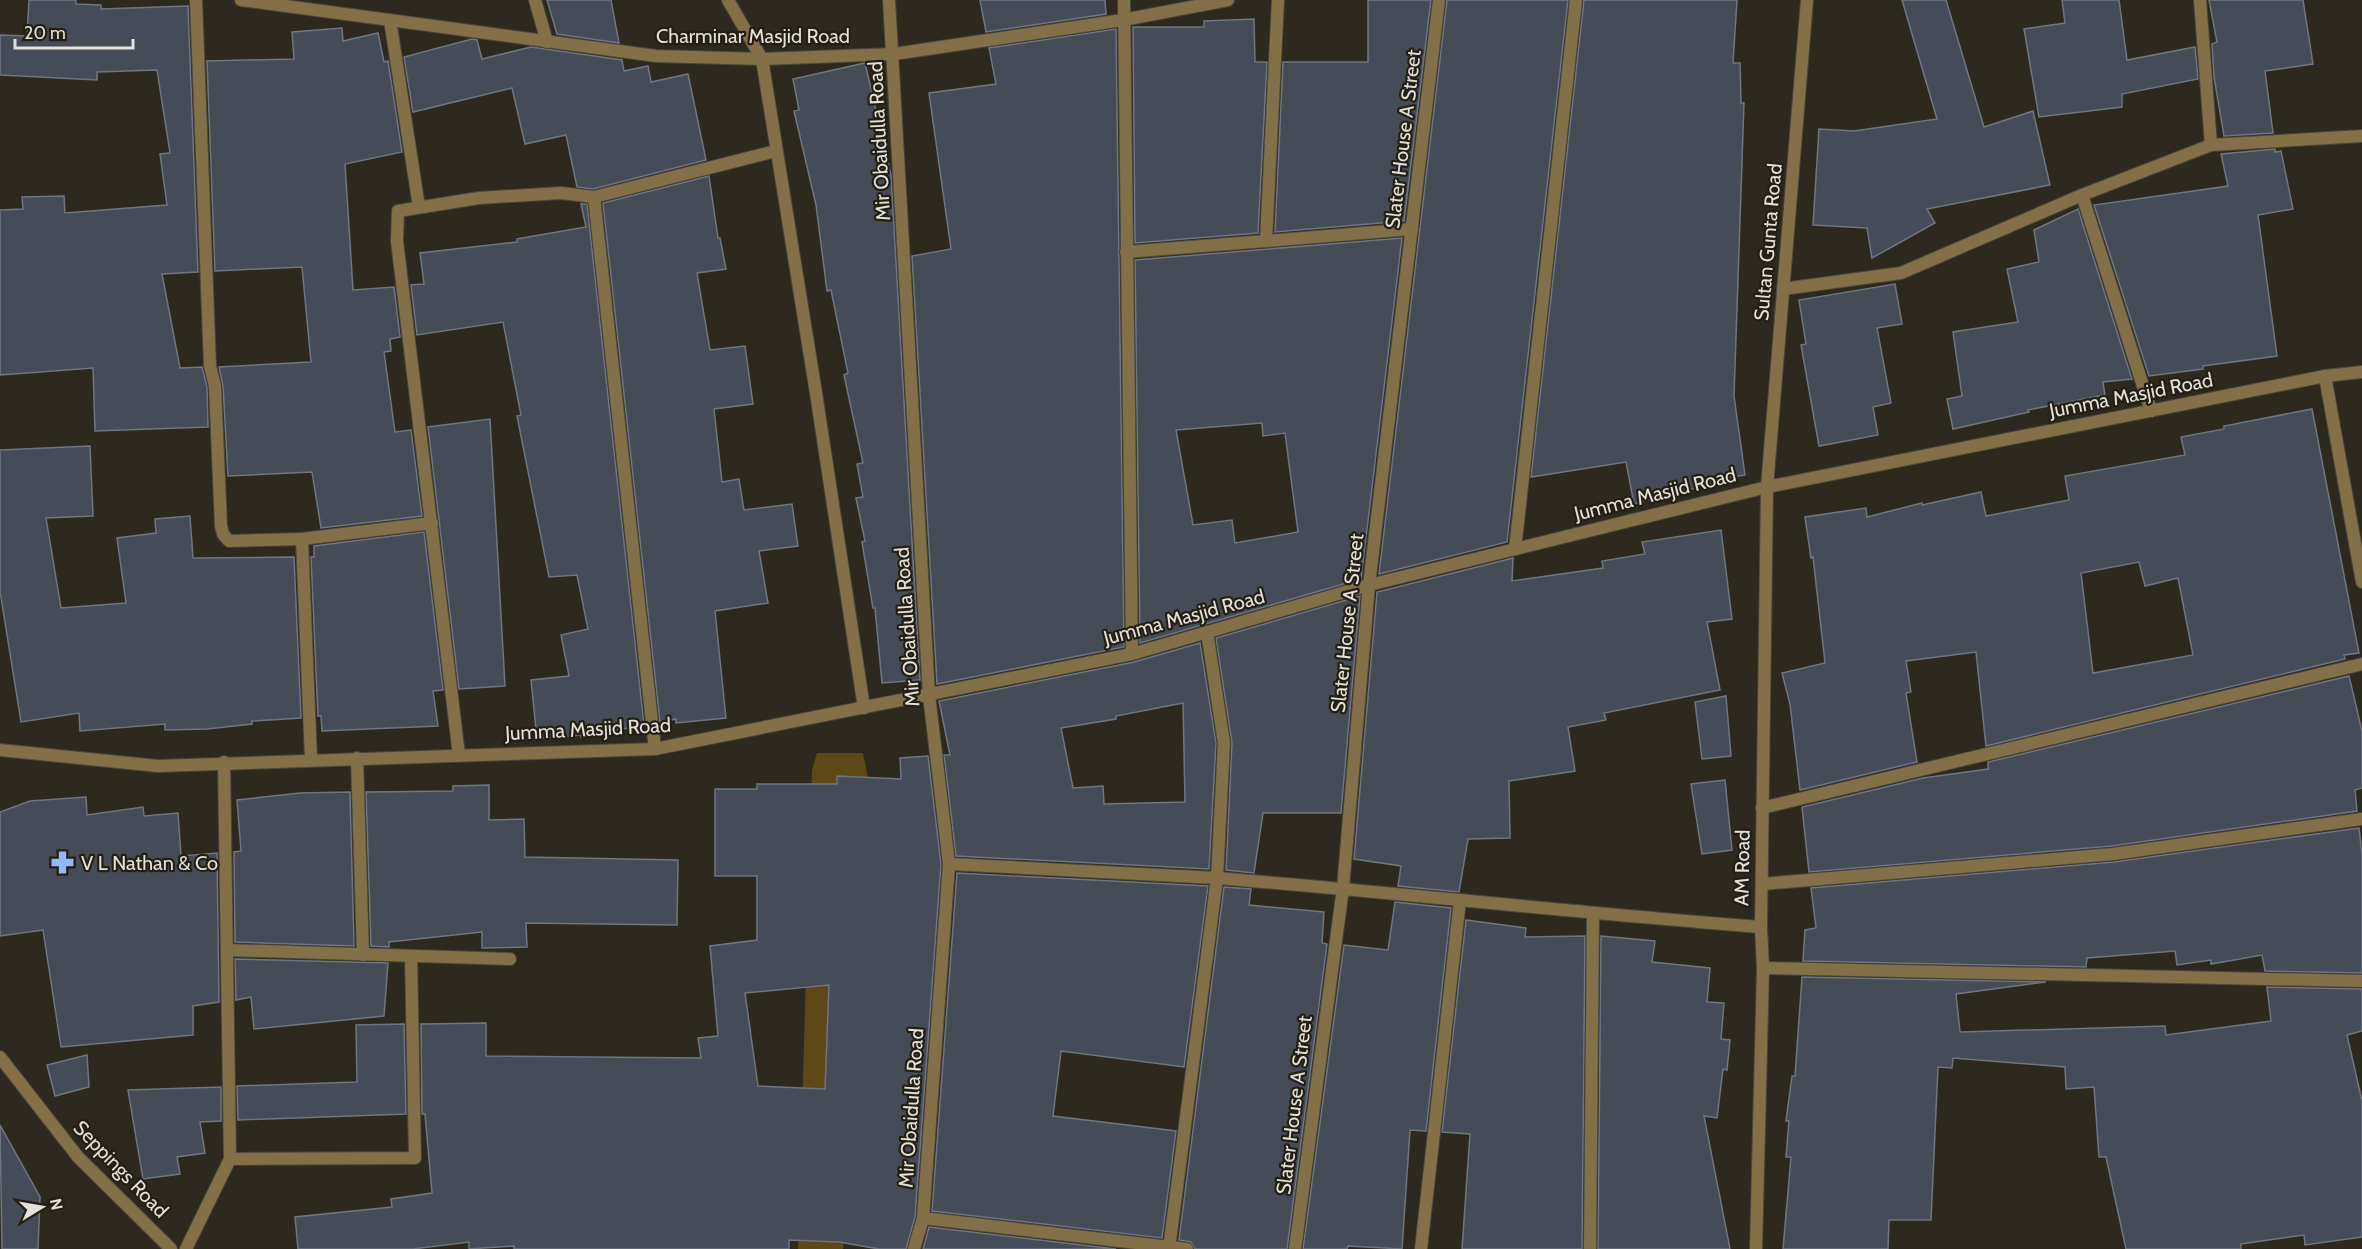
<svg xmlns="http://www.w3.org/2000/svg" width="2362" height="1249" viewBox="0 0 2362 1249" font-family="Cabin,sans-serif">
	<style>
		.water { fill: #5f4817 }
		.building { fill: #464c57; stroke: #6f7581; stroke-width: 1.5; fill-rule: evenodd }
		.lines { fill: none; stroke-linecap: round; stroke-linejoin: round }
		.service-casing { stroke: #4b463c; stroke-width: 14 }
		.minor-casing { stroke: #4b463c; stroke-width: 14 }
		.tertiary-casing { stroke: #4b463c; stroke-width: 14 }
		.service { stroke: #837049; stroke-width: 12 }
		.minor { stroke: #837049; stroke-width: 12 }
		.tertiary { stroke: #837049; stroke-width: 12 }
		.labels { text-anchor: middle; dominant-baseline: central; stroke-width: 4.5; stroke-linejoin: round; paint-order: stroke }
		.street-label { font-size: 20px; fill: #e4e0da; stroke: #241f15 }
		.poi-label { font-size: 20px; fill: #e4e0da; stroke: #241f15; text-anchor: start }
	</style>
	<rect width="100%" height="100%" fill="#2e291e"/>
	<polygon class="water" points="817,753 863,753 870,789 843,1249 798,1249 812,770"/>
	<g class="building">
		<polygon points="29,0 76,0 76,4 101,5 101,9 188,6 198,272 162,274 180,368 202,367 207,387 208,427 95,431 93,368 0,375 0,210 23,209 22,197 64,196 65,213 167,205 160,154 170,153 157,70 97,72 97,80 0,75 0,35 27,36"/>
		<polygon points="547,0 611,0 619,43 557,34"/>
		<polygon points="980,0 1105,0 1106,14 986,32"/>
		<polygon points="1368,0 1431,0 1404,221 1275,232 1283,62 1368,62"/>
		<polygon points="1447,0 1568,0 1507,542 1379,574"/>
		<polygon points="1584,0 1737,0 1733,63 1740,63 1741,103 1744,103 1734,396 1745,475 1715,480 1715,483 1634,504 1626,462 1531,477"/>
		<polygon points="1902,0 1946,0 1984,127 2033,111 2050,185 1927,209 1935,223 1872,258 1867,228 1813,225 1819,129 1854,131 1937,119"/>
		<polygon points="2062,0 2119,0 2127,60 2195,47 2198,79 2122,94 2122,107 2039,117 2024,29 2065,23"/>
		<polygon points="2209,0 2303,0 2313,64 2265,71 2273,133 2224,136 2214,77 2212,44 2217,42"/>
		<polygon points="1254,19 1255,62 1267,62 1258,233 1135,243 1133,27 1204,27 1204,21"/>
		<polygon points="342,28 343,41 378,33 384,62 388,61 402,152 345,164 353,290 394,287 400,337 390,339 391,351 384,352 395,432 411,430 422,516 321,528 312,472 228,476 223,386 219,367 311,362 302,267 215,271 207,61 294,59 292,32"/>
		<polygon points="1116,29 1124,647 937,684 912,256 951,249 929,93 996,84 989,48"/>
		<polygon points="472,39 477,40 482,59 531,47 622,60 624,71 648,66 651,82 688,74 706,160 593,189 577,187 566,135 525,144 512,88 413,112 404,57"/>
		<polygon points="865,63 891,175 920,680 882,683 875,608 873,608 862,542 865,541 856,498 863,497 857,464 863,463 844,375 848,373 831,290 827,291 816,205 794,111 799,110 793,79"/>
		<polygon points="2275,149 2275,152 2281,151 2293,209 2258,215 2277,356 2203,366 2203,369 2149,376 2094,205 2228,186 2221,154"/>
		<polygon points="709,176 718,238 720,238 726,269 697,273 710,350 745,346 753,404 714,409 722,482 739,479 744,510 792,504 798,546 759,551 768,603 715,611 726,718 676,723 676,719 660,722 603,203"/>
		<polygon points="581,204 587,204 644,725 581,737 581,735 537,739 531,680 569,676 561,635 588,629 577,575 549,577 517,416 521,415 503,322 417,335 411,285 424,284 420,253 517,242 517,239 586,227"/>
		<polygon points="2078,209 2132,379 2103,382 2105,395 2028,410 2029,412 1953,429 1947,399 1962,396 1953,332 2018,322 2007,269 2039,262 2034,230"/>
		<path d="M1402,238L1361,579L1140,643L1135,260ZM1262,423L1263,436L1285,433L1298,532L1235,543L1232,520L1193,525L1176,430Z"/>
		<polygon points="1895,284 1902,324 1877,328 1891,403 1873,407 1878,435 1819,446 1801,345 1806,344 1799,300"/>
		<path d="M2312,409L2359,653L2344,655L2345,659L1986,746L1976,652L1906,661L1911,692L1906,693L1917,762L1800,790L1790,704L1782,673L1825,663L1813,557L1811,558L1805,517L1866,508L1867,517L1922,503V505L1981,492L1986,516L2069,500L2065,476L2185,455L2181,437L2224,429V426ZM2139,562L2145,586L2178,578L2193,655L2093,673L2081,573Z"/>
		<polygon points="490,419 505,686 459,689 428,427"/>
		<polygon points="90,446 93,516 46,518 61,608 126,603 117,538 156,533 155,519 190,516 193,558 294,557 301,718 252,721 252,724 207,729 165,730 165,724 80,731 79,713 21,722 0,591 0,450"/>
		<polygon points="1721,530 1732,619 1707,622 1720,690 1604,713 1606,720 1568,727 1575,771 1509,781 1510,838 1468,839 1459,892 1398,886 1401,866 1354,859 1377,592 1513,558 1512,581 1603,568 1602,561 1645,554 1642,542"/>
		<polygon points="424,532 443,690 433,691 438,726 322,731 321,716 318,716 311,557 314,557 314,546"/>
		<polygon points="1360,596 1341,813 1263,813 1254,873 1226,870 1232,743 1216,638"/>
		<path d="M1200,643L1216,743L1209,869L956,856L944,755H950L939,701L1134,662ZM1183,703L1185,802L1104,804L1103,786L1073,788L1061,728L1116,719V716Z"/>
		<polygon points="2349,676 2362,731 2362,788 2355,790 2357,811 2112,846 1809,872 1802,807 1923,778 1988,769 1988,762"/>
		<polygon points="1726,696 1731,756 1702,759 1695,702"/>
		<path d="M928,756L941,864L915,1217L906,1249H879L839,1242L789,1240V1249H514V1246L469,1249V1242L413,1249H298L295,1217L392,1207L391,1199L432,1193L425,1114H422L421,1024L486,1023V1056L701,1058L698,1038L718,1036L710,946L757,940V876H715V789H757V784H837V776L901,779L900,758ZM829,985L825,1089L758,1086L745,993Z"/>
		<polygon points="1725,780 1732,850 1702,854 1691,784"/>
		<polygon points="489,785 489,820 524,819 525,857 678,860 677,925 526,923 527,947 482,948 482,932 389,942 389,947 371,946 366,792 453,791 453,786"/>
		<polygon points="350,792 354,946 235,942 234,852 241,851 237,800 300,793"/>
		<polygon points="86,797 87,815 143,807 144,816 178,813 181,856 217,853 219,1002 193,1006 193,1035 61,1047 43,930 0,936 0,812 30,801"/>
		<polygon points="2359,828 2362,855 2362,973 2265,971 2262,955 2211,964 2211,960 2177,965 2175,951 2087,958 2086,967 1803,961 1805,930 1816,928 1811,888 2114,862"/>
		<polygon points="957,873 1208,886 1184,1067 1061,1051 1053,1116 1176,1131 1162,1238 932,1211"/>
		<polygon points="1224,887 1251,889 1249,905 1324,912 1322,943 1327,944 1287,1249 1195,1249 1191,1242 1179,1240"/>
		<polygon points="1395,902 1451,908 1426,1131 1410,1130 1402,1249 1348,1246 1347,1249 1303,1249 1344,945 1388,950"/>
		<polygon points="1466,920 1526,928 1525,937 1585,936 1582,1249 1462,1249 1470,1134 1442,1132"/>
		<polygon points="1601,936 1655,941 1652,962 1710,968 1707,1002 1724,1003 1721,1039 1730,1040 1727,1070 1723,1069 1717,1118 1704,1116 1730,1249 1598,1249"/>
		<polygon points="235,959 388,963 384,1016 254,1029 251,997 236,1000"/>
		<polygon points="1802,977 2046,982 1956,994 1960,1032 2165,1026 2166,1035 2271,1021 2267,987 2362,989 2362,1031 2347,1035 2362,1101 2362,1237 2305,1245 2304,1235 2241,1244 2241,1249 2126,1249 2106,1157 2099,1157 2094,1087 2066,1089 2065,1067 1953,1058 1952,1068 1938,1067 1931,1220 1889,1220 1888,1249 1783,1249 1791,1157 1786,1157 1789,1121 1786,1121 1792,1076 1795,1076"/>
		<polygon points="404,1024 406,1114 238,1120 237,1086 357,1082 356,1025"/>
		<polygon points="87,1055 89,1087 55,1096 47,1065"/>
		<polygon points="221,1087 221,1121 200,1122 205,1153 177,1157 180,1174 143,1179 128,1090"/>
		<polygon points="0,1125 40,1197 38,1249 2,1249"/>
		<polygon points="929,1227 1116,1249 923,1249"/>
	</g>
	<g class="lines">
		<defs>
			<polyline id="service" points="230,1159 415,1158 411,956"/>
			<g id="minor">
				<polyline points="196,0 210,366 215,386 221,526 223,534 229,541 302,539"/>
				<polyline points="241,0 656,56 762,59 894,54 1123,20 1228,0"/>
				<polyline points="535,0 547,42"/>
				<polyline points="728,0 762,59 816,393 864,708"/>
				<polyline points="889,0 929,695 949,864 923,1218 914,1249"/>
				<polyline points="1124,0 1132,654"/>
				<polyline points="2200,0 2211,145"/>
				<polyline points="390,20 419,207"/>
				<polyline points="2082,195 2151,411"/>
				<polyline points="594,197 655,749"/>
				<polyline points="1266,241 1412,229"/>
				<polyline points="1126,252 1266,241 1278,0"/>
				<polyline points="1783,289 1901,273 2082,195 2211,145 2362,136"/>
				<polyline points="2325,376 2362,582"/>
				<polyline points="1515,549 1576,0"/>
				<path d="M1207,632L1224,743L1217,878C1398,893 1579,913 1761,927"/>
				<polyline points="459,755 397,241 398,211 479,198 561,193 594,197 776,151"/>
				<polyline points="357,758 363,955"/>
				<polyline points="311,759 302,539 432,523"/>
				<polyline points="1762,808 2362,664"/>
				<polyline points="949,864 1217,878 1169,1249"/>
				<polyline points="1762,884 2113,854 2362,819"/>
				<polyline points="227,950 510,959"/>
				<polyline points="1763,968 2362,981"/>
				<polyline points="923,1218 1187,1249"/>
				<polyline points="186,1249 230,1159 224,762"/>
				<polyline points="1295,1249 1343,888 1369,585 1439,0"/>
				<polyline points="1421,1249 1460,900"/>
				<polyline points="1590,1249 1593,915"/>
			</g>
			<g id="tertiary">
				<polyline points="0,750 158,766 655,749 1132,654 1369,585 1767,487 2325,376 2362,372"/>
				<polyline points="0,1057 78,1157 171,1249"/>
				<polyline points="1756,1249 1763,968 1761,927 1767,487 1807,0"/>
			</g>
		</defs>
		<use href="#service" class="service-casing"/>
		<use href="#minor" class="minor-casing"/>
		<use href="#tertiary" class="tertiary-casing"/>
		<use href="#service" class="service"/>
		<use href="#minor" class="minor"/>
		<use href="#tertiary" class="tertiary"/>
	</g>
	<defs>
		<symbol id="pharmacy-bare" viewBox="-9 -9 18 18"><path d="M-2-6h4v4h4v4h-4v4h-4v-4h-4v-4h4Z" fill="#92b7fd" stroke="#241f15" stroke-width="2.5" paint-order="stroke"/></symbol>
	</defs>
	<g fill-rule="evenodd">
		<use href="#pharmacy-bare" x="46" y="846" width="33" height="33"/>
	</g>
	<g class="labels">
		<g class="street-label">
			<text x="753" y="36">Charminar Masjid Road</text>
			<text transform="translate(1403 139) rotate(-83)">Slater House A Street</text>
			<text transform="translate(879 141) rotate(-93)">Mir Obaidulla Road</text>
			<text transform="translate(1768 242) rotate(-85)">Sultan Gunta Road</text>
			<text transform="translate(2131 395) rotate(-11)">Jumma Masjid Road</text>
			<text transform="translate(1655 494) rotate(-14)">Jumma Masjid Road</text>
			<text transform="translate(1184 617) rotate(-15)">Jumma Masjid Road</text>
			<text transform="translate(1347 623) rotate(-84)">Slater House A Street</text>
			<text transform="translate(907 627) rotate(-94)">Mir Obaidulla Road</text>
			<text transform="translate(588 729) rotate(-3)">Jumma Masjid Road</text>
			<text transform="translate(1742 868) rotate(-89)">AM Road</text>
			<text transform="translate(1294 1105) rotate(-83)">Slater House A Street</text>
			<text transform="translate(911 1108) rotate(-86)">Mir Obaidulla Road</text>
			<text transform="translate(121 1169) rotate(46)">Seppings Road</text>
		</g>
		<g class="poi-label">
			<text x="81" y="863">V L Nathan &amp; Co</text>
		</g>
	</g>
	<g transform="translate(42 1207) rotate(79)" stroke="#241f15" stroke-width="4.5" paint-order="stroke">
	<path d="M0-4.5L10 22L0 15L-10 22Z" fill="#e4e0da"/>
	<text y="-9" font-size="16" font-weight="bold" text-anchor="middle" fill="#e4e0da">N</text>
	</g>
	<path d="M15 39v9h118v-9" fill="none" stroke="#e4e0da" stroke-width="3"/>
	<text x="24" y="39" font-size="18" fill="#e4e0da" stroke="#241f15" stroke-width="4.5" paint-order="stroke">20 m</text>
</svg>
